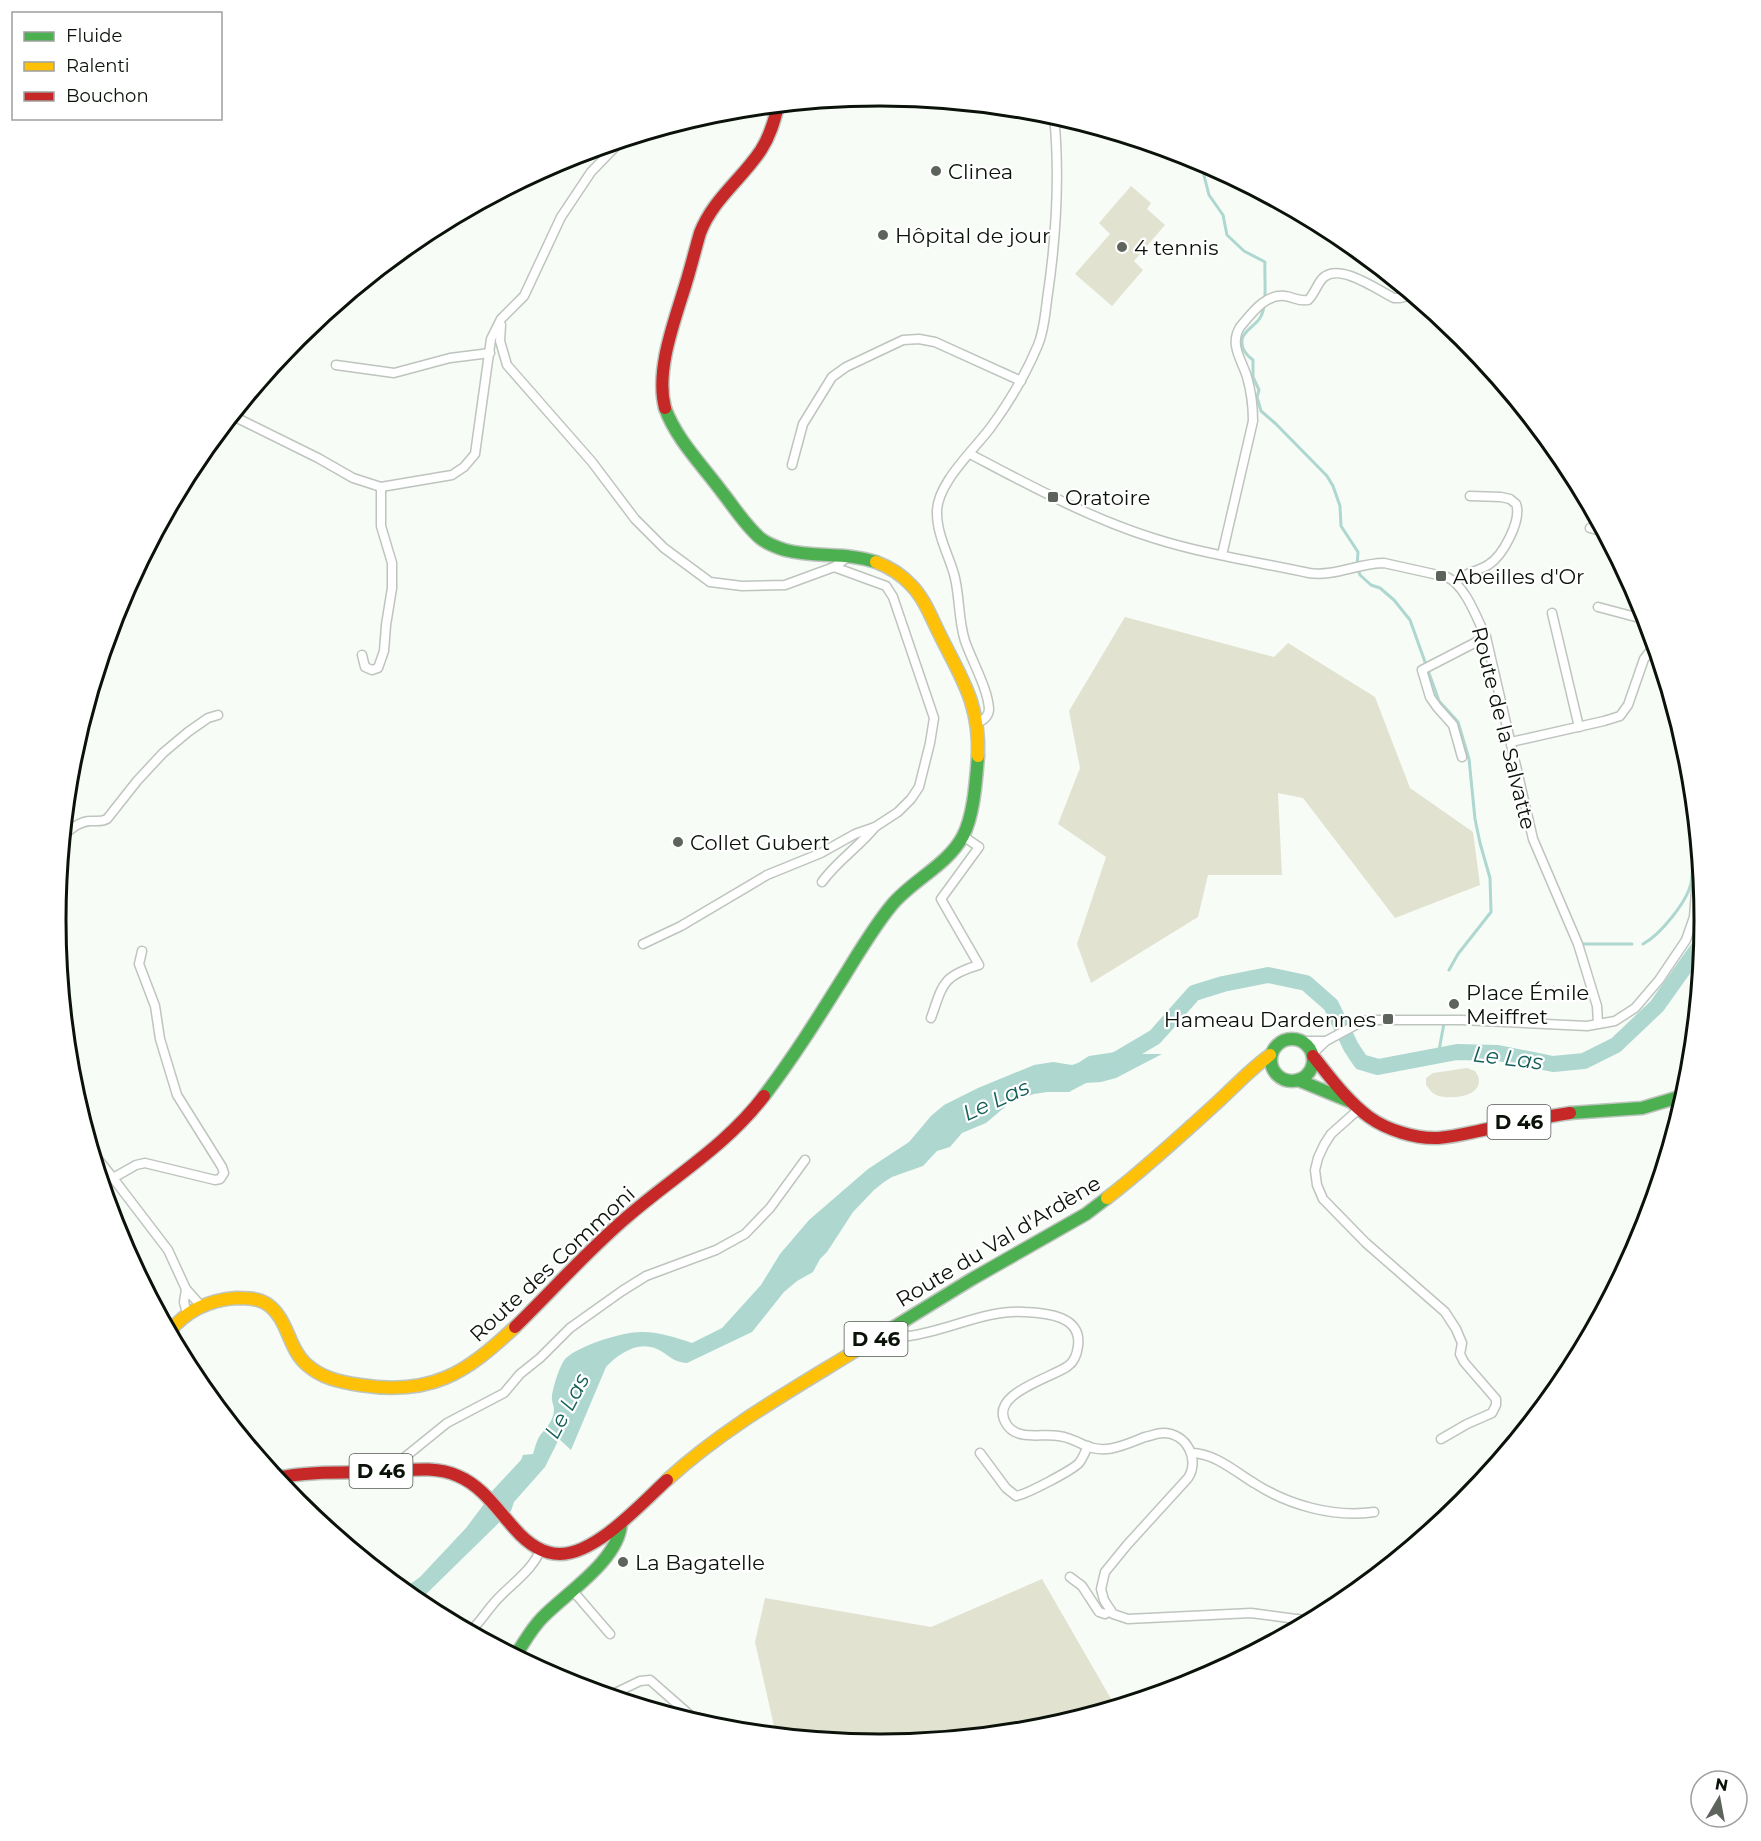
<svg xmlns="http://www.w3.org/2000/svg" width="1761" height="1841" viewBox="0 0 1761 1841" font-family="Montserrat,sans-serif">
	<style>
		.green { fill: #e2e2d0 }
		.water { fill: #aed7d0 }
		.lines { fill: none; stroke-linecap: round; stroke-linejoin: round }
		.stream { stroke: #aed7d0; stroke-width: 3 }
		.river { stroke: #aed7d0; stroke-width: 16 }
		.street-casing { stroke: #bec4be; stroke-width: 11 }
		.fast-casing { stroke: #bec4be; stroke-width: 15 }
		.slow-casing { stroke: #bec4be; stroke-width: 15 }
		.jam-casing { stroke: #bec4be; stroke-width: 15 }
		.street { stroke: #fefffe; stroke-width: 8 }
		.fast { stroke: #4caf50; stroke-width: 12 }
		.slow { stroke: #ffc107; stroke-width: 12 }
		.jam { stroke: #c62828; stroke-width: 12 }
		.poi-dot { fill: #5d645c; stroke: #fff; stroke-width: 2 }
		.labels { text-anchor: middle; dominant-baseline: central; stroke-width: 4.5; stroke-linejoin: round; paint-order: stroke }
		.shield { fill: #fff; stroke: #545953; stroke-width: 1.5 }
		.shield-label { font-size: 20px; font-weight: bold; fill: #0a1209 }
		.poi-label { font-size: 21px; fill: #0a1209; stroke: #fff; text-anchor: start }
		.street-label { font-size: 21px; fill: #0a1209; stroke: #fff }
		.water-label { font-size: 22px; font-style: italic; fill: #126058; stroke: #fff }
		.rim { fill: none; stroke: #0a1209; stroke-width: 3 }
	</style>
	<rect width="100%" height="100%" fill="#f7fcf7"/>
	<g class="green">
		<polygon points="1131,186 1151,203 1147,209 1165,225 1134,261 1143,270 1112,306 1075,274 1110,234 1099,223"/>
		<polygon points="1125,617 1274,657 1288,643 1375,697 1410,788 1473,832 1480,885 1395,918 1303,798 1278,793 1282,875 1208,875 1198,917 1091,983 1077,944 1106,857 1058,824 1080,768 1069,711"/>
		<path d="M1467,1068L1475,1071C1476,1072 1479,1078 1479,1079C1481,1098 1448,1100 1436,1095C1432,1093 1429,1089 1426,1085V1078L1433,1073Z"/>
		<polygon points="1042,1579 1114,1704 1110,1709 1041,1730 880,1745 776,1735 755,1642 765,1598 931,1627"/>
	</g>
	<path class="water" d="M1122,1051L1135,1054H1162L1116,1078L1101,1082L1086,1083L1069,1092H1047L1034,1094L1012,1101L986,1123L962,1133L950,1147L937,1151L923,1166L892,1177L884,1182L874,1190L853,1212L827,1252L820,1259L813,1272L797,1281L784,1292L752,1332L687,1363C674,1363 668,1354 657,1349C638,1340 618,1354 606,1367L571,1450L559,1439L545,1467L514,1502L511,1511L419,1601L417,1602L402,1590L420,1577L466,1528L484,1504L493,1490L521,1460L523,1455L533,1454C535,1448 537,1438 542,1433C547,1427 554,1419 554,1410C554,1405 551,1401 552,1396C553,1387 560,1364 566,1358C580,1345 625,1331 643,1332C660,1332 677,1338 692,1343L722,1328L761,1285L780,1254L809,1220L868,1169L909,1142L931,1116L944,1105L978,1088L1034,1065L1053,1062L1072,1065L1078,1063L1089,1056Z"/>
	<g class="lines">
		<g class="stream">
			<path d="M1200,160L1209,195L1223,215L1227,235L1244,251L1265,262C1264,277 1268,306 1260,318C1255,326 1243,331 1242,340C1241,349 1246,355 1253,360V377L1259,390L1257,397L1261,411L1276,424L1327,476L1333,486L1340,506L1341,526L1358,552L1357,567L1360,575L1371,585L1380,588L1394,600L1410,620L1439,701L1458,722L1469,759L1475,819L1480,843L1490,878L1491,912L1458,954L1449,970"/>
			<polyline points="1583,944 1632,944"/>
			<path d="M1643,944C1660,935 1687,902 1691,883C1694,866 1692,848 1697,832"/>
			<polyline points="1438,1056 1444,1023"/>
		</g>
		<polyline class="river" points="1111,1063 1155,1037 1194,993 1223,984 1268,975 1306,983 1331,1005 1351,1047 1361,1062 1378,1067 1457,1052 1498,1053 1553,1064 1584,1061 1616,1045 1657,1006 1704,940"/>
		<defs>
			<g id="street">
				<polyline points="501,325 500,341 507,365 592,462 635,519 664,548 710,582 742,586 785,585 834,567 851,555"/>
				<polyline points="336,365 394,373 450,358 490,353"/>
				<polyline points="233,416 318,458 353,478 381,487 452,475 464,467 475,454 491,339 501,319 524,296 561,217 591,172 620,142"/>
				<path d="M970,454C1029,485 1089,518 1153,538C1203,554 1257,562 1309,573C1334,577 1359,563 1384,563L1447,577C1466,586 1477,619 1486,637L1533,839L1578,944L1597,1006L1598,1023"/>
				<polyline points="792,465 803,424 832,377 846,367 903,340 919,339 935,342 1021,381"/>
				<polyline points="1590,528 1604,532"/>
				<path d="M1222,555L1253,421C1253,406 1251,391 1247,377C1242,360 1229,345 1240,327C1251,314 1266,293 1285,296C1294,297 1299,302 1308,300C1315,294 1317,283 1324,277C1341,263 1379,291 1394,298H1400L1413,295"/>
				<path d="M1456,583C1464,572 1477,572 1488,565C1503,556 1522,520 1516,504L1510,499L1501,497L1470,496"/>
				<polyline points="1598,607 1647,620"/>
				<polyline points="1552,613 1579,727"/>
				<polyline points="362,655 365,667 372,670 378,668 384,651 386,625 392,588 392,563 381,526 381,487"/>
				<path d="M978,722C983,721 989,716 989,709C988,689 972,661 965,641C958,619 960,596 954,574C948,554 937,534 937,513C936,484 974,450 991,427C1010,401 1026,374 1038,345C1044,331 1045,315 1047,300C1056,240 1060,176 1054,115"/>
				<polyline points="1511,742 1604,721 1620,716 1628,705 1644,659 1655,645"/>
				<polyline points="1462,757 1453,725 1437,707 1430,697 1422,670 1486,637"/>
				<path d="M64,835C72,828 80,821 91,821C98,821 101,822 107,819L137,781L163,753L188,732L208,718L218,715"/>
				<path d="M822,882C837,861 859,847 875,827"/>
				<polyline points="643,944 681,926 767,875 821,853 855,834 875,827 898,812 911,799 919,787 930,743 934,718 893,597 886,586 834,567"/>
				<polyline points="142,951 139,964 155,1006 160,1039 177,1095 222,1167 224,1173 220,1179 215,1180 145,1163 136,1165 113,1178 168,1250 186,1289"/>
				<path d="M931,1018C943,984 942,976 979,965L941,899L979,847L963,836"/>
				<polyline points="1303,1041 1325,1041"/>
				<polyline points="1312,1054 1326,1041 1363,1021 1372,1020 1461,1020 1587,1026 1615,1021 1635,1008 1659,980 1686,940 1694,917 1699,853"/>
				<polyline points="1359,1109 1331,1134 1324,1145 1318,1158 1315,1170 1317,1185 1323,1199 1366,1243 1445,1312 1456,1329 1462,1343 1460,1354 1464,1362 1496,1399 1496,1405 1492,1413 1467,1424 1441,1439"/>
				<polyline points="93,1153 113,1178"/>
				<polyline points="187,1314 184,1302 186,1289 201,1306"/>
				<path d="M894,1327L901,1335L909,1336C947,1331 987,1309 1025,1312C1047,1313 1082,1316 1078,1346C1077,1354 1074,1362 1068,1366C1052,1378 986,1394 1007,1425C1018,1441 1042,1433 1059,1436C1068,1437 1076,1441 1084,1445C1106,1455 1124,1445 1145,1437C1151,1436 1157,1433 1163,1433C1187,1433 1200,1460 1188,1478L1127,1545L1105,1572L1101,1589L1104,1600L1113,1614L1128,1619L1251,1613L1311,1621"/>
				<path d="M980,1453L1006,1488L1016,1496C1027,1494 1071,1471 1079,1463C1083,1458 1085,1452 1088,1446"/>
				<path d="M1192,1453C1214,1453 1236,1472 1254,1483C1288,1505 1334,1518 1374,1512"/>
				<polyline points="401,1470 405,1457 447,1423 504,1393 520,1374 540,1358 570,1328 622,1291 646,1276 716,1250 745,1234 770,1208 805,1160"/>
				<polyline points="285,1490 287,1476"/>
				<polyline points="1070,1577 1082,1586 1099,1612 1105,1614 1111,1611"/>
				<polyline points="573,1591 610,1634"/>
				<polyline points="1297,1629 1298,1619"/>
				<path d="M469,1632C480,1623 485,1613 494,1603C506,1588 536,1568 540,1549"/>
				<polyline points="609,1696 640,1681 650,1680 691,1716 734,1726 748,1732"/>
			</g>
			<g id="fast">
				<path d="M665,408C676,439 703,466 722,492C734,507 745,525 760,538C767,544 776,547 785,550C815,558 846,552 876,562"/>
				<circle cx="1292" cy="1060" r="21"/>
				<polyline points="1298,1080 1349,1101"/>
				<path d="M764,1096C793,1058 818,1018 843,978C858,954 873,928 891,906C912,880 947,866 963,836C974,815 976,780 978,756"/>
				<polyline points="1570,1113 1642,1108 1686,1095"/>
				<polyline points="868,1343 972,1279 1086,1214 1107,1198"/>
				<path d="M515,1656C524,1643 531,1629 542,1618C566,1593 618,1561 621,1524"/>
			</g>
			<g id="slow">
				<path d="M876,562C889,567 901,574 911,585C924,598 931,617 939,633C961,678 980,703 978,756"/>
				<path d="M1107,1198C1147,1167 1185,1132 1222,1098C1238,1083 1252,1068 1270,1055"/>
				<path d="M169,1332C186,1311 209,1300 236,1298C246,1298 258,1298 267,1304C288,1318 288,1348 306,1364C321,1378 340,1382 360,1385C431,1396 465,1374 515,1327"/>
				<path d="M667,1480C727,1425 799,1386 868,1343"/>
			</g>
			<g id="jam">
				<path d="M665,408C655,370 675,320 686,283C691,267 695,250 700,233C713,199 742,179 761,150C770,136 774,122 778,106"/>
				<path d="M1313,1056C1330,1077 1347,1101 1369,1117C1387,1130 1416,1139 1438,1138C1455,1137 1472,1132 1488,1129C1515,1123 1542,1117 1570,1113"/>
				<path d="M515,1327C552,1291 587,1251 627,1217C673,1177 726,1146 764,1096"/>
				<path d="M276,1478C311,1471 345,1473 381,1472C407,1471 433,1465 458,1476C482,1486 497,1509 514,1528C526,1542 542,1554 560,1554C596,1554 642,1503 667,1480"/>
			</g>
		</defs>
		<use href="#street" class="street-casing"/>
		<use href="#fast" class="fast-casing"/>
		<use href="#slow" class="slow-casing"/>
		<use href="#jam" class="jam-casing"/>
		<use href="#street" class="street"/>
		<use href="#fast" class="fast"/>
		<use href="#slow" class="slow"/>
		<use href="#jam" class="jam"/>
	</g>
	<g class="poi-dot">
		<circle cx="936" cy="171" r="6"/>
		<circle cx="883" cy="235" r="6"/>
		<circle cx="1122" cy="247" r="6"/>
		<rect x="1047" y="491" width="12" height="12" rx="3"/>
		<rect x="1435" y="570" width="12" height="12" rx="3"/>
		<circle cx="678" cy="842" r="6"/>
		<circle cx="1454" cy="1004" r="6"/>
		<rect x="1382" y="1013" width="12" height="12" rx="3"/>
		<circle cx="623" cy="1562" r="6"/>
	</g>
	<g class="labels">
		<g class="shield">
			<rect x="1487.5" y="1105" width="63" height="34" rx="4.5"/>
			<rect x="844.5" y="1322" width="63" height="34" rx="4.5"/>
			<rect x="349.5" y="1454" width="63" height="34" rx="4.5"/>
		</g>
		<g class="shield-label">
			<text x="1519" y="1122">D 46</text>
			<text x="876" y="1339">D 46</text>
			<text x="381" y="1471">D 46</text>
		</g>
		<g class="poi-label">
			<text x="948" y="171">Clinea</text>
			<text x="895" y="235">Hôpital de jour</text>
			<text x="1134" y="247">4 tennis</text>
			<text x="1065" y="497">Oratoire</text>
			<text x="1453" y="576">Abeilles d'Or</text>
			<text x="690" y="842">Collet Gubert</text>
			<text x="1466" y="992">Place Émile<tspan x="1466" dy="24">Meiffret</tspan></text>
			<text x="1376" y="1019" text-anchor="end">Hameau Dardennes</text>
			<text x="635" y="1562">La Bagatelle</text>
		</g>
		<g class="street-label">
			<text transform="translate(1504 728) rotate(76)">Route de la Salvatte</text>
			<text transform="translate(998 1241) rotate(-31)">Route du Val d'Ardène</text>
			<text transform="translate(552 1264) rotate(-43)">Route des Commoni</text>
		</g>
		<g class="water-label">
			<text transform="translate(1508 1058) rotate(7)">Le Las</text>
			<text transform="translate(996 1100) rotate(-24)">Le Las</text>
			<text transform="translate(567 1406) rotate(-62)">Le Las</text>
		</g>
	</g>
	<path d="M0 0H1761V1841H0ZM66 920a814 814 0 1 1 1628 0a814 814 0 1 1-1628 0Z" fill="#fff" fill-rule="evenodd"/>
	<path class="rim" d="M66 920a814 814 0 1 1 1628 0a814 814 0 1 1-1628 0Z"/>
	<rect x="12" y="12" width="210" height="108" fill="#ffffff" stroke="#9da09d" stroke-width="1.5"/>
	<rect x="24" y="32" width="30" height="9" fill="#4caf50" stroke="#9da09d" stroke-width="1.5"/>
	<text x="66" y="42" font-size="18" fill="#0a1209">Fluide</text>
	<rect x="24" y="62" width="30" height="9" fill="#ffc107" stroke="#9da09d" stroke-width="1.5"/>
	<text x="66" y="72" font-size="18" fill="#0a1209">Ralenti</text>
	<rect x="24" y="92" width="30" height="9" fill="#c62828" stroke="#9da09d" stroke-width="1.5"/>
	<text x="66" y="102" font-size="18" fill="#0a1209">Bouchon</text>
	<g transform="translate(1719 1799) rotate(10)"><circle r="28" fill="#ffffff" stroke="#9da09d" stroke-width="1.5"/>
	<path d="M0-4.5L10 22L0 15L-10 22Z" fill="#5d645c"/>
	<text y="-9" font-size="16" font-weight="bold" text-anchor="middle" fill="#0a1209">N</text>
	</g>
</svg>
